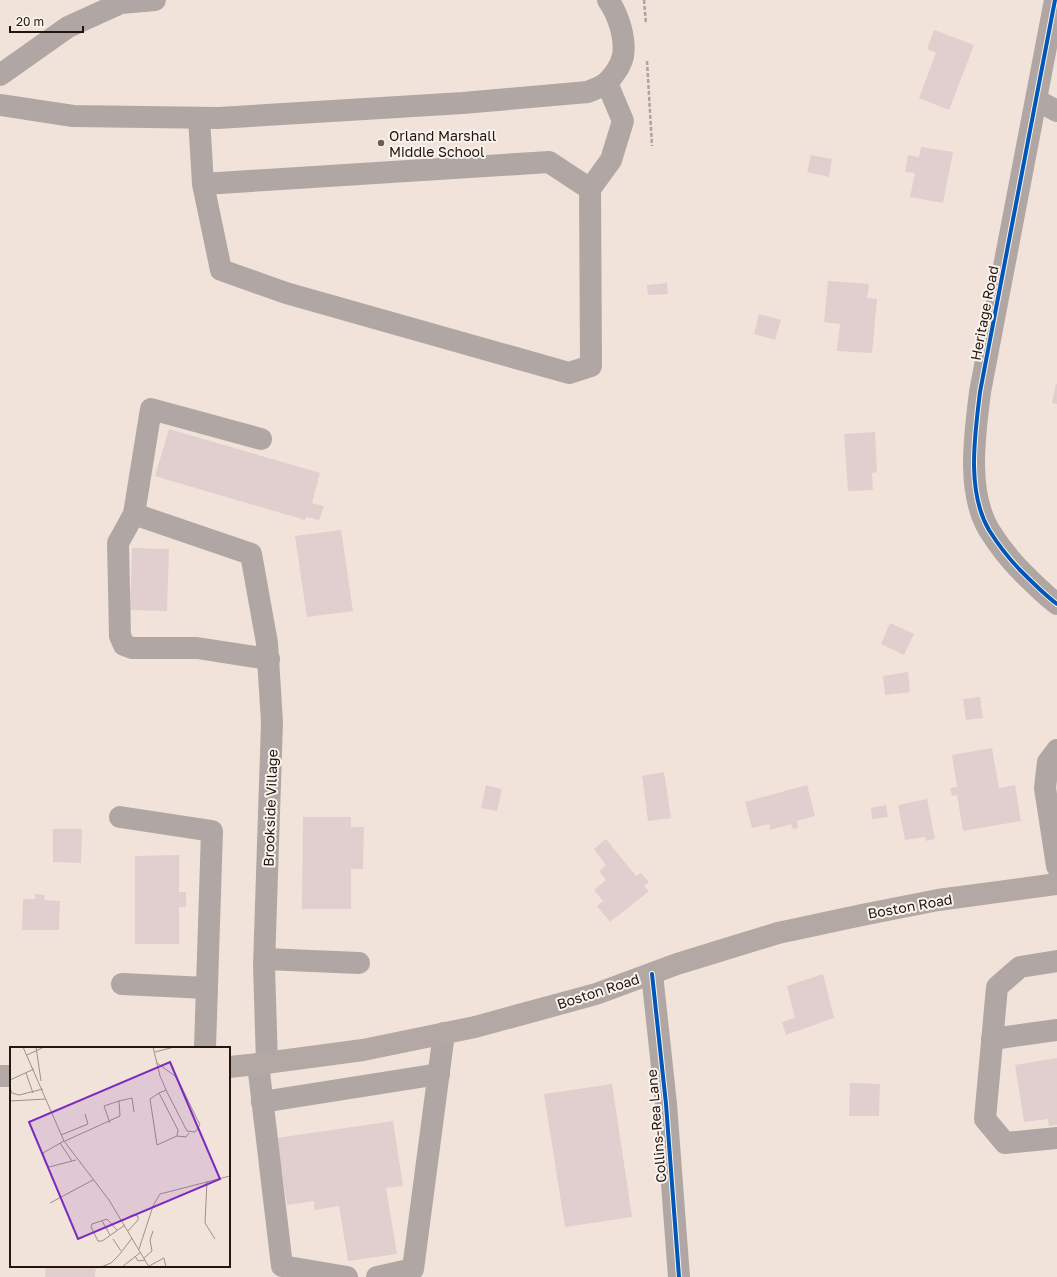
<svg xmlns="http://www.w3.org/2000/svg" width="1057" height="1277" viewBox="0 0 1057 1277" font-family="'Golos Text',sans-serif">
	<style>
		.building { fill: #e1cecf }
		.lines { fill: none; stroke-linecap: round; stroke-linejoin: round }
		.path { stroke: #aca4a1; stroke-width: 2.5; stroke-dasharray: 4 2; stroke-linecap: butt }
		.minor { stroke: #b0a7a5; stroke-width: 22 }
		.major { stroke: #b4a8a4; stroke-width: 22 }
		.cycleway-casing { stroke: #faf3ee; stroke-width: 6 }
		.cycleway { stroke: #0057b8; stroke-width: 4 }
		.poi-dot { fill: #6b5e55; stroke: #faf3ee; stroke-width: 1.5 }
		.labels { text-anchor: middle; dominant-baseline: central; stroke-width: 4; stroke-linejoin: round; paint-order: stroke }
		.poi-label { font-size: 14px; fill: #22160e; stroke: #faf3ee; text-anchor: start }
		.street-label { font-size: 14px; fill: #22160e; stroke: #faf3ee }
		.inset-road { fill: none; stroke: #9f9188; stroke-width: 1 }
		.view { fill: #7b2cbf; fill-opacity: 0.15; stroke: #7b2cbf; stroke-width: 2 }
		.inset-edge { fill: none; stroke: #22160e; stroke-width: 2 }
	</style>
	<rect width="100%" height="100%" fill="#f2e3da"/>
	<g class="building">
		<polygon points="934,30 974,45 949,110 919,98 936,53 927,49"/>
		<polygon points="921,147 953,152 943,203 910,197 915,173 905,172 908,155 919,157"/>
		<polygon points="811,155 832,159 829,177 807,172"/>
		<polygon points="828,281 869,284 867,298 877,299 872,353 837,351 840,324 824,322"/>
		<polygon points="667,283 668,294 648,295 647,285"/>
		<polygon points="759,314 781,320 775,340 754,334"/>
		<polygon points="1056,384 1057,384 1057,404 1052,403"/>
		<polygon points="169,429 320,473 312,503 324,506 319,520 306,517 305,520 155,476"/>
		<polygon points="875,432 877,472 872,473 873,490 848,491 844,434"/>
		<polygon points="341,530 353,611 307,617 295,536"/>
		<polygon points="132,548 169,549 167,611 130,610"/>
		<polygon points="890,623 914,634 904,655 881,644"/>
		<polygon points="908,672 910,692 885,695 883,676"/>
		<polygon points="980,697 983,718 966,720 963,699"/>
		<polygon points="992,748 999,788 1015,785 1021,821 963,831 957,795 952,796 950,788 957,787 952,755"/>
		<polygon points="664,772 671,818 648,821 642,776"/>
		<polygon points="486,785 502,789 497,811 481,808"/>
		<polygon points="807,785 815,816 797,821 798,828 793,829 791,824 770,830 769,824 752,828 745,802"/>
		<polygon points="927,799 935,839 926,841 925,837 905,840 898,805"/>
		<polygon points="886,805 888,817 872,819 871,808"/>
		<polygon points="303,817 351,817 351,827 364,827 363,869 351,869 351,909 302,909"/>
		<polygon points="53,829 82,829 81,863 53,862"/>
		<polygon points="606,839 636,876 641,873 649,882 644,886 649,891 610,922 597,906 603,901 594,890 606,880 599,871 606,865 594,849"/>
		<polygon points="179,855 179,892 186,892 186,907 179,907 179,944 135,944 135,856"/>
		<polygon points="35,894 44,895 45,900 60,901 59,930 22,930 23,899 35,899"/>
		<polygon points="823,974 834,1018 786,1035 782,1022 795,1018 787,986"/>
		<polygon points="1057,1058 1057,1125 1049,1126 1048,1119 1024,1122 1015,1065"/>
		<polygon points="850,1083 880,1084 879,1116 849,1116"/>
		<polygon points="612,1084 632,1217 565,1227 544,1094"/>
		<polygon points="393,1121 403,1186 386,1188 397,1254 348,1261 339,1206 314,1210 314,1201 287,1205 277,1138"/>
		<polygon points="46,1266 96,1266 95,1277 45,1277"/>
	</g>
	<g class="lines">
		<g class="path">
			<polyline points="644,0 646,24"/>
			<polyline points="647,61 652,146"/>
		</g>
		<g class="minor">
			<path d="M1055,0L980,392C975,434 966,491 989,530C999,546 1010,560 1023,573C1034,584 1045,595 1057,604"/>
			<polyline points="0,75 68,27 121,3 155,0"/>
			<polyline points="1036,100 1057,111"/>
			<path d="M0,105L73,116L218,118L463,103L588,92C594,89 602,87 607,82C614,76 621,65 623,56C626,38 618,14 608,0"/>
			<polyline points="199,118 203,184 221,270 286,293 569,373 591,366 590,189 549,162 203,184"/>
			<polyline points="590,189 611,160 623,121 607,83"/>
			<polyline points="261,439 151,409 134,514 251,554 267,643 272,722 264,966 267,1063"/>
			<polyline points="134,514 118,543 120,636 124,645 132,648 197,648 269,659"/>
			<polyline points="1057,750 1048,762 1045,788 1057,866"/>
			<polyline points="120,817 212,831 205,1048"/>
			<polyline points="265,959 359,963"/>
			<polyline points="1057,961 1020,967 997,987 985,1119 1005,1143 1057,1138"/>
			<polyline points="652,974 666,1104 679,1277"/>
			<polyline points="122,984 207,988"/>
			<polyline points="992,1039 1057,1030"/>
			<polyline points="258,1064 282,1266 347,1277"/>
			<polyline points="262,1102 439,1074"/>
			<polyline points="377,1277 413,1269 444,1033"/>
		</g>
		<g class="major">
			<polyline points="229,1067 258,1064 363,1050 475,1027 596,994 677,964 778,933 862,915 938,900 1057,884"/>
			<polyline points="0,1076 11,1076"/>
		</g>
		<defs>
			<g id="cycleway">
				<path d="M1055,0L980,392C975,434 966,491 989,530C999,546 1010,560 1023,573C1034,584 1045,595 1057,604"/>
				<polyline points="652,974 666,1104 679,1277"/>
			</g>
		</defs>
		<use href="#cycleway" class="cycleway-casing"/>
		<use href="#cycleway" class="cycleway"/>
	</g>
	<circle class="poi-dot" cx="381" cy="143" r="4"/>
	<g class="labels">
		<g class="poi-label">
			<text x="389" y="135">Orland Marshall<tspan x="389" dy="16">Middle School</tspan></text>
		</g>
		<g class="street-label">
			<text transform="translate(984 313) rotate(-79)">Heritage Road</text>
			<text transform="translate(270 808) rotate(-88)">Brookside Village</text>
			<text transform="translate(910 906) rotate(-10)">Boston Road</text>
			<text transform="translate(598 991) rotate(-18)">Boston Road</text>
			<text transform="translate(656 1126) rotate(-95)">Collins-Rea Lane</text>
		</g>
	</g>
	<g transform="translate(10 1047)">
		<rect width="220" height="220" fill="#f2e3da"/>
		<path class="inset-road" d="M13,0L54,94L99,153L139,220M26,0L31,34M143,0L150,29L157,45L177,84L185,85L190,78L170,37L165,29L147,16M145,5L164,0M17,8L34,0M16,26L23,46M0,33L24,22M0,41L2,46L9,48L33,42M149,46L168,83L167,89L147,98L140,52L149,46L156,43M0,54L36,52M100,76L94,59L109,54M51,88L78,77L75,67M167,89L176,90L179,86M54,94L33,106L35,115L39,120L66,113M55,94L110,69L109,54L122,51L124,65M50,96L62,114M197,134L195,176L205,192M40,156L83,133M92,174L100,188M112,174L122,168L128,169V173L118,184M107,183L97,172L82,177L81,180L88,194H92L95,192L115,178M103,192L111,204M129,202L143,159L150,147L220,129M125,209L128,214L135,213M134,211L142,204L140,193L143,184M139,219L154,211L156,220M91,220L101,216L110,207L122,191M112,220L131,205"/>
		<path class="view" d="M160,15L210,132L68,192L19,75Z"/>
		<rect width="220" height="220" class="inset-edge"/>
	</g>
	<path d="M10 26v6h73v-6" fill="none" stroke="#22160e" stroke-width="2"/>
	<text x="16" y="26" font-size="12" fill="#22160e" stroke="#faf3ee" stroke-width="3" paint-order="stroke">20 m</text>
</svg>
